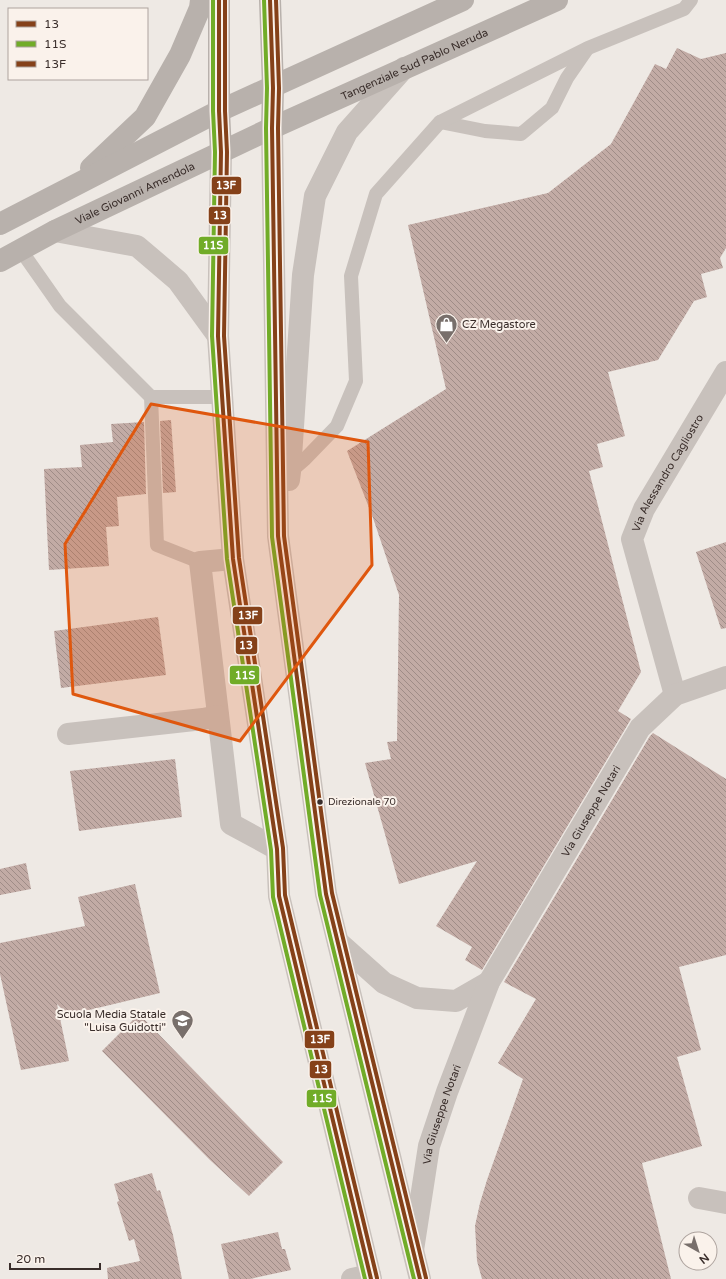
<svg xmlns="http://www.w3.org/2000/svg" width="726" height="1279" viewBox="0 0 726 1279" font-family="'Varela Round',sans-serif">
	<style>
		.building { fill: url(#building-back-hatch) }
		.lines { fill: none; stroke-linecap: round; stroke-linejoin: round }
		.service { stroke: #c8c1bc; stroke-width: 14 }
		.minor { stroke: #c8c1bc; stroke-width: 22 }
		.tertiary { stroke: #c8c1bc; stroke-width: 22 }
		.secondary { stroke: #b8b1ac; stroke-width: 22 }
		.bus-1-casing { stroke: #faf2eb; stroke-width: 7 }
		.bus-2-casing { stroke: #faf2eb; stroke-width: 7 }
		.bus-3-casing { stroke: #faf2eb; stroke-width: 7 }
		.bus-1 { stroke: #854119; stroke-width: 4 }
		.bus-2 { stroke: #71ac28; stroke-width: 4 }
		.bus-3 { stroke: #854119; stroke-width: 4 }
		.marked { fill: #df570e; fill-opacity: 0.2; stroke: #df570e; stroke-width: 3; stroke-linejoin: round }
		.bus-dot { fill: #392d2a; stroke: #faf2eb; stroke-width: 1.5 }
		.labels { text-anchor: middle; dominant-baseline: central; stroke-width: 4; stroke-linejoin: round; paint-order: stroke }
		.bus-label { font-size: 10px; fill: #392d2a; stroke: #faf2eb; text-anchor: start }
		.street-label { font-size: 11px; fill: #392d2a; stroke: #faf2eb }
		.poi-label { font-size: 11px; fill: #392d2a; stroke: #faf2eb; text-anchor: start }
		.line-badge { stroke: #faf2eb; stroke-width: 1.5 }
		.badge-label { font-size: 11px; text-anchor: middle; font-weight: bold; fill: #fff }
	</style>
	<defs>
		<pattern id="building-back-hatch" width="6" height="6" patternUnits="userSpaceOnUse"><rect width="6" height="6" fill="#c2aba5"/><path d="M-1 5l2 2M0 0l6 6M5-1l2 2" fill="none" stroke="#9f8c87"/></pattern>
	</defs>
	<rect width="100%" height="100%" fill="#eee9e4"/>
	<g class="building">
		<polygon points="677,48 701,59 726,53 726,248 720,258 723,268 701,274 707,297 694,301 658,360 608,372 625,436 597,444 603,467 589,471 641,672 618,711 631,719 482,970 465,960 472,947 436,926 477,861 399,884 365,763 391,759 387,742 397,741 399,595 373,518 347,451 446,389 408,225 548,193 611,144 655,64 666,69"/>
		<polygon points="171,420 176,492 163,493 160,421"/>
		<polygon points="144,422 146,494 117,497 119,526 106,527 109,566 49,570 44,469 82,467 80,445 113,442 111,424"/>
		<polygon points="726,542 726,628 721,629 696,552"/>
		<polygon points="158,617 166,675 61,688 54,631"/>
		<polygon points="653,733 726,779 726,955 679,967 701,1050 677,1057 702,1146 642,1163 671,1279 482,1279 477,1261 475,1226 480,1203 487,1180 523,1079 498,1063 536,999 504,982 650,736"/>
		<polygon points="175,759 182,817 79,831 70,771"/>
		<polygon points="26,863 31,889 0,895 0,869"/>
		<polygon points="135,884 160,993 68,1015 57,1004 69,1061 21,1070 0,974 0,943 85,926 78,897"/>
		<polygon points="139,1014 283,1162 249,1196 210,1160 102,1051"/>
		<polygon points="152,1173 157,1191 160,1190 173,1235 182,1279 108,1279 107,1268 140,1261 134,1239 129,1241 117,1202 119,1201 114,1184"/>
		<polygon points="278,1232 282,1249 285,1249 291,1270 250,1279 229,1279 221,1244"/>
	</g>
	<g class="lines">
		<g class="service">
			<polyline points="440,122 485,131 521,134 552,108 567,78 587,49"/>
			<polyline points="20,249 60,306 151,397 157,545 200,562"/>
			<polyline points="151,397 223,397"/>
			<polyline points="290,472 305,459 337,426 356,381 351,276 376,194 440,122 588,48 684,9 691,0"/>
		</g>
		<g class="minor">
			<polyline points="233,559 200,562 231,824 277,849"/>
			<path id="s1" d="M675,695L632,539L644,509L726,372"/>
			<polyline points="68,734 203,719 218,716"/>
			<polyline points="338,942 384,983 417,998 456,1001 489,982"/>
			<polyline points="699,1198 726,1203"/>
			<path id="s2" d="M413,1250L429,1146L447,1092L489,982L640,728L675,695L726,677"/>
			<polyline points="352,1279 370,1275"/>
		</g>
		<g class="tertiary">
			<polyline points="272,128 278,536 326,894 420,1279"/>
			<polyline points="221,152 218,336 233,559 277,849 279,896 371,1279"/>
			<polyline points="55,231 137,246 178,281 218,336"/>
			<polyline points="289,480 290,472 303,275 315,196 347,132 404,68"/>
		</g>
		<g class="secondary">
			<polyline points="219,0 219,111 221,152"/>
			<polyline points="270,0 273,88 272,128"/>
			<polyline points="91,168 145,117 180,55 200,8 201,0"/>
			<polyline points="0,224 219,111 463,0"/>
			<path id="s3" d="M0,261L55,231L272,128L557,0"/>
		</g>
		<defs>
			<g id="bus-1">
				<polyline points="219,0 219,111 221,152 218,336 233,559 277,849 279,896 371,1279"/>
				<polyline points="270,0 273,88 272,128 278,536 326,894 420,1279"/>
			</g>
			<g id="bus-2">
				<polyline points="213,0 213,111 215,152 212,336 227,559 271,850 273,897 365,1279"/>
				<polyline points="264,0 267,88 266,128 272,537 320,895 414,1279"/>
			</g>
			<g id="bus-3">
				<polyline points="225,0 225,111 227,152 224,336 239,558 283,848 285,895 377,1278"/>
				<polyline points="276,0 279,88 278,128 284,536 332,893 426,1278"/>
			</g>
		</defs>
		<use href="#bus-1" class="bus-1-casing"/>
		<use href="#bus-2" class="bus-2-casing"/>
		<use href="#bus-3" class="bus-3-casing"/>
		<use href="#bus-1" class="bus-1"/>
		<use href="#bus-2" class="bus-2"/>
		<use href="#bus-3" class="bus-3"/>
	</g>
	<path class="marked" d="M151,404L368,442L372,565L240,741L73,694L65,544Z"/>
	<defs>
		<symbol id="shop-pin" viewBox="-11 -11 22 30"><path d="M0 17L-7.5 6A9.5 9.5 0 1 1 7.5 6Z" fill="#786f6b" stroke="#faf2eb"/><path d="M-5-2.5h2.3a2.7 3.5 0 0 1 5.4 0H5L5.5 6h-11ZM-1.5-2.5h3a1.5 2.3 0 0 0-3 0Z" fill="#fff"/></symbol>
		<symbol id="school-pin" viewBox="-11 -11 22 30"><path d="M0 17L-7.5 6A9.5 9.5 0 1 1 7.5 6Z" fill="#786f6b" stroke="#faf2eb"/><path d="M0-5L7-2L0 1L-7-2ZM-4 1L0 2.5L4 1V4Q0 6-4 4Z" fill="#fff"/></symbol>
	</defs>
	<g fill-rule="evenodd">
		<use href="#shop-pin" x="434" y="312" width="25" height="34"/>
		<use href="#school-pin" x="170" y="1008" width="25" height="34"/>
	</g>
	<circle class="bus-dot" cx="320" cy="802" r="3.5"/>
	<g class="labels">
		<g class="bus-label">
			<text x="328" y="802">Direzionale 70</text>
		</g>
		<g class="street-label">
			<text stroke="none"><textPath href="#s3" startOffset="459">Tangenziale Sud Pablo Neruda</textPath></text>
			<text stroke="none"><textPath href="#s3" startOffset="151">Viale Giovanni Amendola</textPath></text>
			<text stroke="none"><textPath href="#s1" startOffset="237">Via Alessandro Cagliostro</textPath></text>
			<text stroke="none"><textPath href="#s2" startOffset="479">Via Giuseppe Notari</textPath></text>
			<text stroke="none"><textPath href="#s2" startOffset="139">Via Giuseppe Notari</textPath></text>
		</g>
		<g class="poi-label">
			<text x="462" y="324">CZ Megastore</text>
			<text x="166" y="1014" text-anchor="end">Scuola Media Statale<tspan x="166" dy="13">"Luisa Guidotti"</tspan></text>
		</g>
	</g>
	<g class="line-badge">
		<rect x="211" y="176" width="31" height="19" rx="4" fill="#854119"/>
		<rect x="208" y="206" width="23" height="19" rx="4" fill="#854119"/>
		<rect x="198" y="236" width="31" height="19" rx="4" fill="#71ac28"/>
		<rect x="232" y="606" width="31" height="19" rx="4" fill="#854119"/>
		<rect x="235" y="636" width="23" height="19" rx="4" fill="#854119"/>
		<rect x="229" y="665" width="31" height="20" rx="4" fill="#71ac28"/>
		<rect x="304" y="1030" width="31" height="19" rx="4" fill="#854119"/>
		<rect x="309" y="1060" width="23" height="19" rx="4" fill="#854119"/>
		<rect x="306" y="1089" width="31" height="19" rx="4" fill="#71ac28"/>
	</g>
	<g class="badge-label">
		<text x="226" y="189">13F</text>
		<text x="220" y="219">13</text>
		<text x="213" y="249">11S</text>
		<text x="248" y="619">13F</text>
		<text x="246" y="649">13</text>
		<text x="245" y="679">11S</text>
		<text x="320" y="1043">13F</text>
		<text x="321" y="1073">13</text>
		<text x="322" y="1102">11S</text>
	</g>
	<rect x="8" y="8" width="140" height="72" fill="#faf2eb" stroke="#ada39e"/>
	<rect x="16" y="21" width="20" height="6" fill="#854119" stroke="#ada39e"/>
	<text x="44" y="28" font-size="12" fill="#392d2a">13</text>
	<rect x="16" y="41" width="20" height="6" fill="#71ac28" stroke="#ada39e"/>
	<text x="44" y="48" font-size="12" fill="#392d2a">11S</text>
	<rect x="16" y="61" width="20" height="6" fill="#854119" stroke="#ada39e"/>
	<text x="44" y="68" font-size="12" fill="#392d2a">13F</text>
	<g transform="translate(698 1251) rotate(141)"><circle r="19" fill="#faf2eb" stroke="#ada39e"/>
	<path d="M0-3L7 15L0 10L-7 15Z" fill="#786f6b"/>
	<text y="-6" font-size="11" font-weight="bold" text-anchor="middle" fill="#392d2a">N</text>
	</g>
	<path d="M10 1263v6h90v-6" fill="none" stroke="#392d2a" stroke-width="2"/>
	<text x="16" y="1263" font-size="12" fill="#392d2a" stroke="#faf2eb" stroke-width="3" paint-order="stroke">20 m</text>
</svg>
